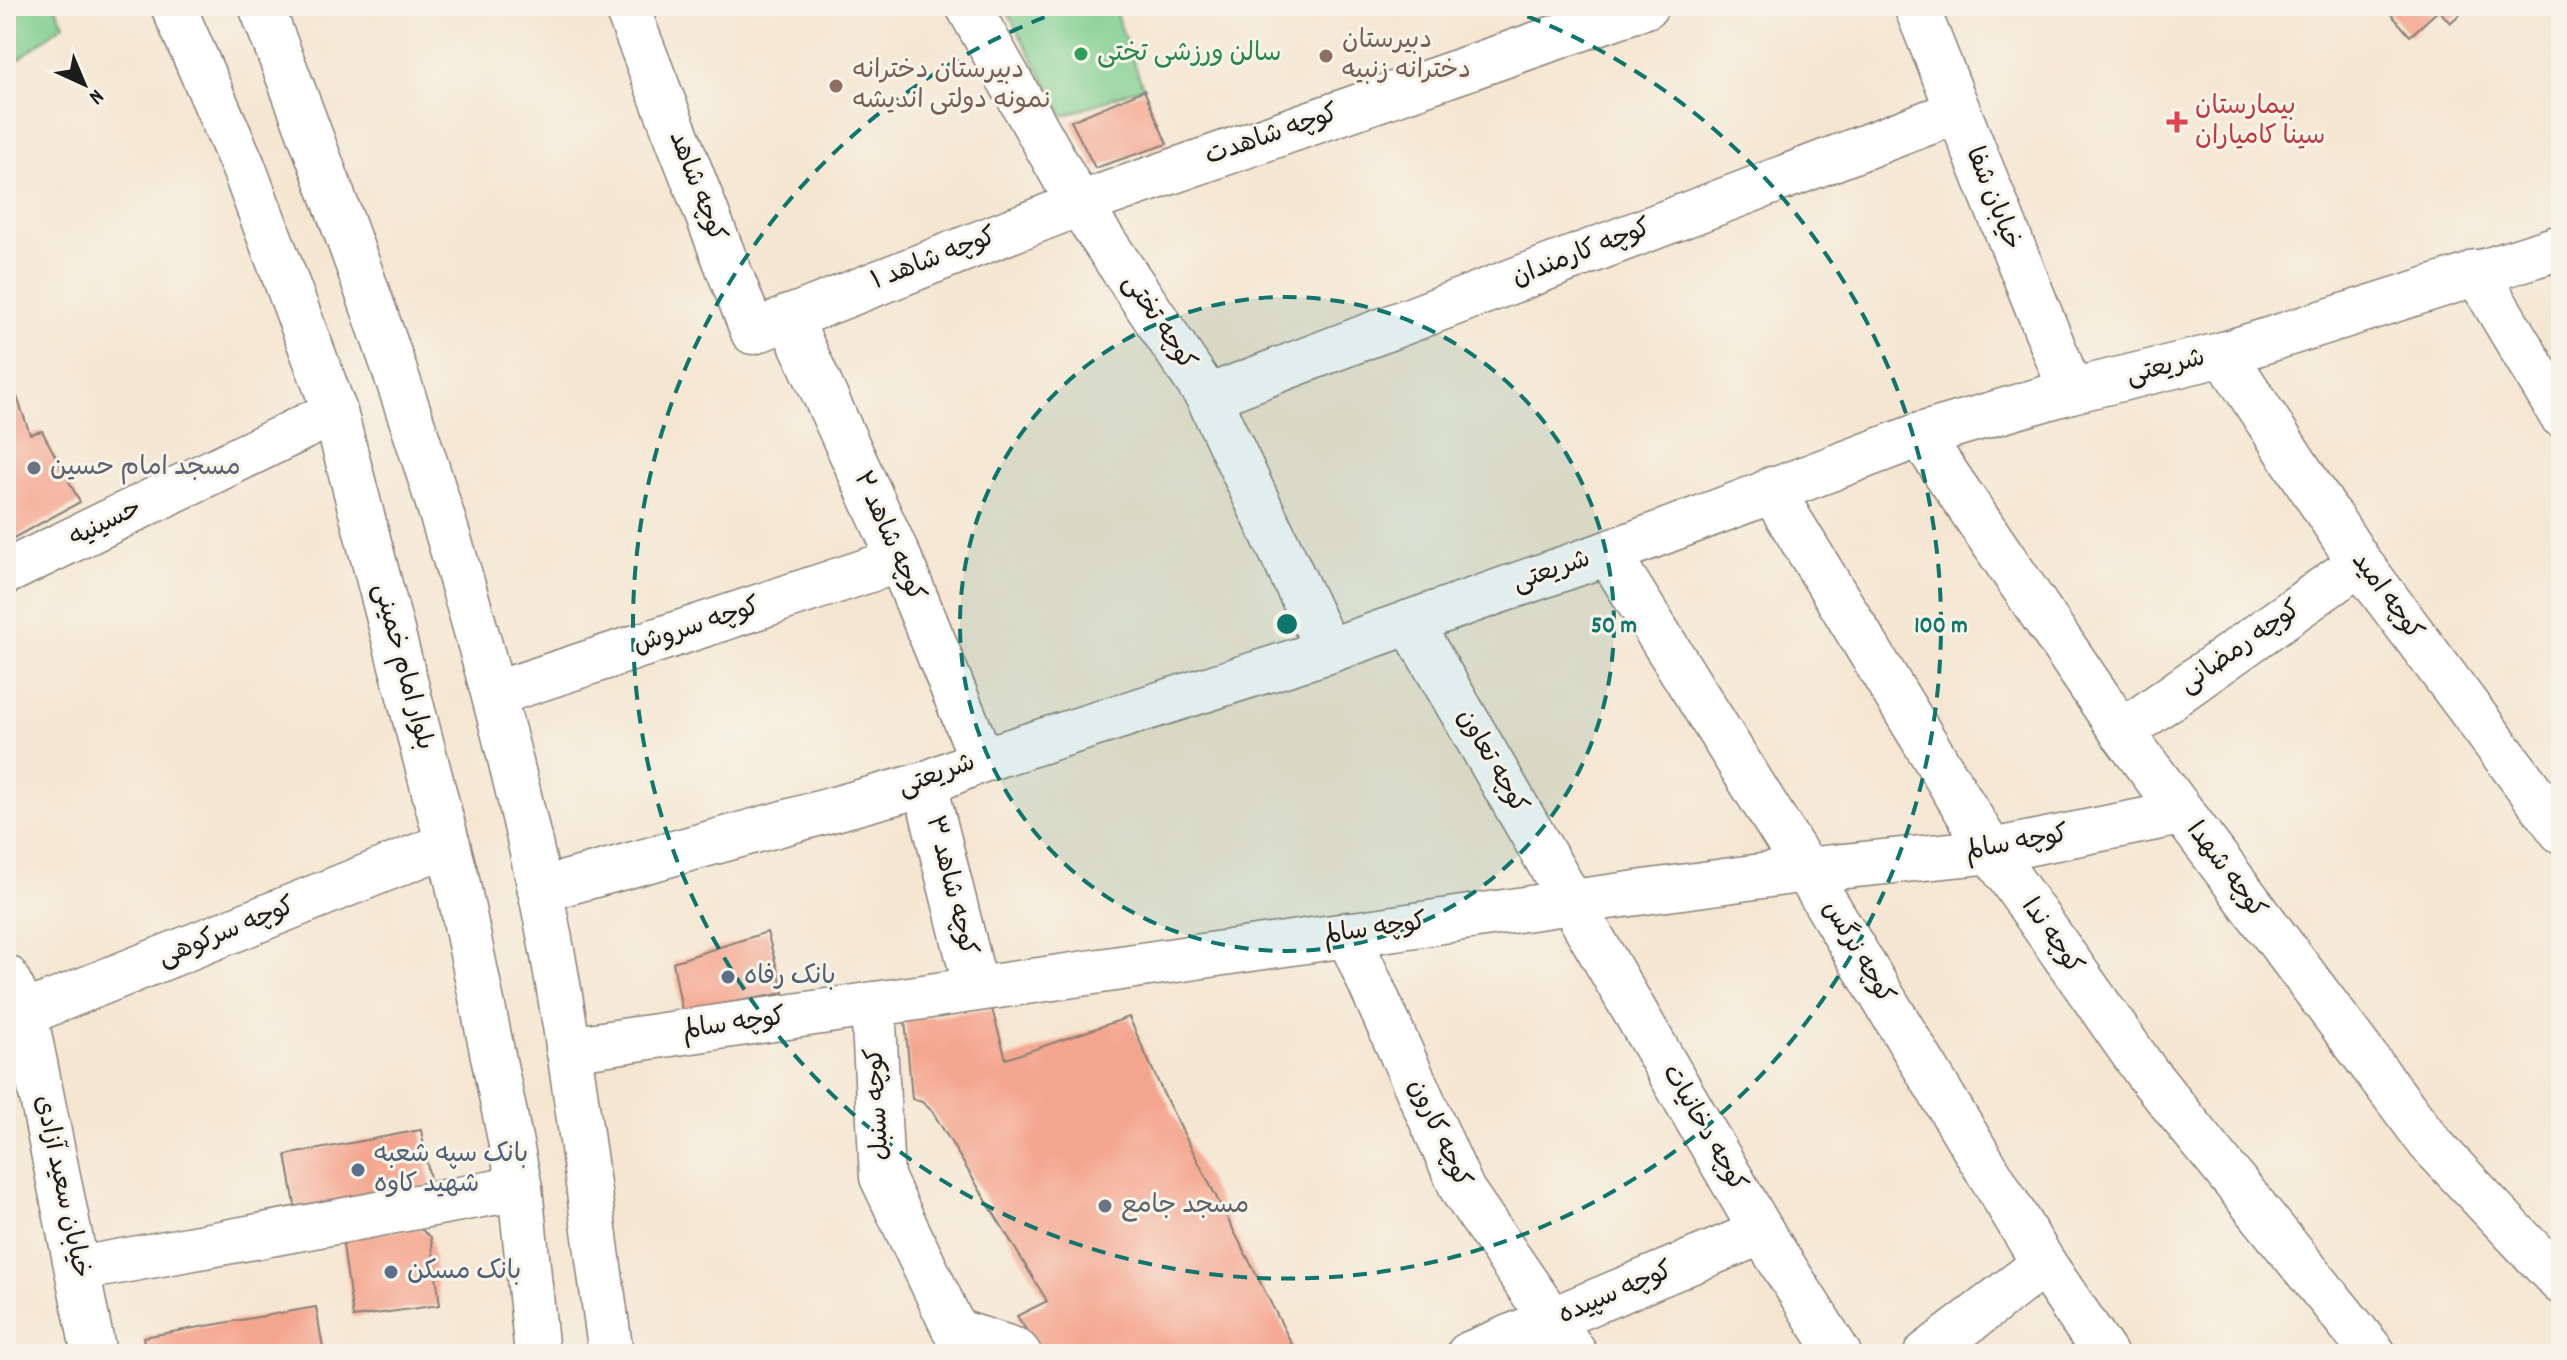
<svg xmlns="http://www.w3.org/2000/svg" width="2567" height="1360" viewBox="0 0 2567 1360" font-family="Dekko,'Playpen Sans Arabic',sans-serif">
	<style>
		.green { fill: #7ecd8e; stroke: #4d7455; stroke-width: 2 }
		.building { fill: #f4a58e }
		.lines { fill: none; stroke-linecap: round; stroke-linejoin: round }
		.street-casing { stroke: #888177; stroke-width: 47 }
		.secondary-casing { stroke: #888177; stroke-width: 47 }
		.primary-casing { stroke: #888177; stroke-width: 47 }
		.street { stroke: #fff; stroke-width: 44 }
		.secondary { stroke: #fff; stroke-width: 44 }
		.primary { stroke: #fff; stroke-width: 44 }
		.ring { fill: none; stroke: #0f766e; stroke-width: 4; stroke-dasharray: 14 10 }
		.leisure-dot { fill: #2e9e5b; stroke: #f7f3e8; stroke-width: 3 }
		.education-dot { fill: #8d6e63; stroke: #f7f3e8; stroke-width: 3 }
		.health-dot { fill: #e0444e; stroke: #f7f3e8; stroke-width: 3 }
		.worship-dot { fill: #6b7280; stroke: #f7f3e8; stroke-width: 3 }
		.service-dot { fill: #5c6f8a; stroke: #f7f3e8; stroke-width: 3 }
		.labels { text-anchor: middle; dominant-baseline: central; stroke-width: 6; stroke-linejoin: round; paint-order: stroke }
		.education-label { font-size: 26px; fill: #785e54; stroke: #f7f3e8; text-anchor: start }
		.leisure-label { font-size: 26px; fill: #27864d; stroke: #f7f3e8; text-anchor: start }
		.health-label { font-size: 26px; fill: #be3a42; stroke: #f7f3e8; text-anchor: start }
		.street-label { font-size: 26px; fill: #1c1c1c; stroke: #f7f3e8 }
		.worship-label { font-size: 26px; fill: #5b616d; stroke: #f7f3e8; text-anchor: start }
		.service-label { font-size: 26px; fill: #4e5e75; stroke: #f7f3e8; text-anchor: start }
		.centre { fill: #0f766e; stroke: #f7f3e8; stroke-width: 4 }
		.ring-label { font-size: 24px; text-anchor: middle; font-weight: bold; fill: #0f766e; stroke: #f7f3e8; stroke-width: 6; stroke-linejoin: round; paint-order: stroke }
	</style>
	<rect width="100%" height="100%" fill="#f7f3e8"/>
	<filter id="ink" filterUnits="userSpaceOnUse"><feTurbulence type="fractalNoise" baseFrequency=".0125" numOctaves="2"/><feDisplacementMap in="SourceGraphic" scale="16" xChannelSelector="R" yChannelSelector="G"/><feConvolveMatrix kernelMatrix="1 2 1 2 8 2 1 2 1" color-interpolation-filters="sRGB"/></filter>
	<filter id="wash" filterUnits="userSpaceOnUse"><feTurbulence type="fractalNoise" baseFrequency=".006" numOctaves="4" result="noise"/><feDisplacementMap in="SourceGraphic" scale="32" xChannelSelector="R" yChannelSelector="G"/><feGaussianBlur stdDeviation="1.8" result="paint"/><feColorMatrix in="noise" values="0 0 0 0 0 0 0 0 0 0 0 0 0 0 0 0 0 1.4 0 .05"/><feComposite in="paint" operator="in"/></filter>
	<g filter="url(#wash)">
		<rect width="100%" height="100%" fill="#f5e6d2"/>
		<g class="green">
			<polygon points="6,6 55,6 64,24 6,69"/>
			<polygon points="1004,6 1113,6 1143,87 1064,116"/>
		</g>
		<g id="blocks">
			<g class="building">
				<polygon points="2384,6 2469,6 2450,23 2439,10 2410,36"/>
				<polygon points="1144,90 1167,144 1095,168 1071,121"/>
				<polygon points="6,390 17,397 30,434 42,431 80,502 6,542"/>
				<polygon points="767,932 784,993 682,1011 673,962"/>
				<polygon points="992,1009 1006,1059 1129,1017 1164,1095 1297,1354 1042,1354 1017,1316 1047,1301 932,1111 922,1102 912,1099 905,1020"/>
				<polygon points="421,1130 431,1185 297,1216 286,1155"/>
				<polygon points="419,1228 431,1237 440,1305 353,1317 342,1238"/>
				<polygon points="316,1307 324,1354 146,1354 143,1337"/>
			</g>
		</g>
	</g>
	<g filter="url(#ink)">
		<use href="#blocks" fill-opacity="0" stroke="#888177" stroke-width="2"/>
		<g class="lines">
			<defs>
				<g id="street">
					<polyline points="626,6 753,332 1079,204 1646,6"/>
					<polyline points="968,6 1079,204 1208,397 1328,651"/>
					<polyline points="1916,6 2071,391"/>
					<polyline points="2476,272 2561,415"/>
					<polyline points="789,317 900,560 982,760"/>
					<polyline points="2224,354 2360,563 2561,831"/>
					<polyline points="1208,397 1956,112"/>
					<polyline points="1920,435 2122,732 2430,1143 2561,1282"/>
					<polyline points="1771,489 1991,851 2146,1072 2374,1354"/>
					<polyline points="1608,553 1806,870 2044,1264 2105,1354"/>
					<polyline points="6,572 335,412"/>
					<polyline points="1410,622 1762,1232 1839,1354"/>
					<polyline points="494,694 900,560"/>
					<polyline points="2122,732 2360,563"/>
					<polyline points="925,784 976,989"/>
					<polyline points="1348,934 1463,1191 1575,1354"/>
					<polyline points="873,1004 882,1177 955,1331"/>
					<polyline points="6,1021 448,844"/>
					<polyline points="568,1049 1572,902 1806,870 1991,851 2181,813"/>
					<polyline points="79,1269 520,1188"/>
					<polyline points="955,1331 1015,1350 1019,1354"/>
					<polyline points="1469,1354 1762,1232"/>
					<polyline points="1926,1354 2044,1264"/>
				</g>
				<g id="secondary">
					<polyline points="540,890 925,784 982,760 1328,651 1608,553 1920,435 2071,391 2224,354 2561,247"/>
					<polyline points="6,977 25,1014 94,1354"/>
				</g>
				<g id="primary">
					<polyline points="173,6 243,166 335,412 457,880 520,1188 537,1354"/>
					<path d="M261,6C373,295 476,585 540,889C572,1042 589,1199 611,1354"/>
				</g>
			</defs>
			<use href="#street" class="street-casing"/>
			<use href="#secondary" class="secondary-casing"/>
			<use href="#primary" class="primary-casing"/>
			<use href="#street" class="street"/>
			<use href="#secondary" class="secondary"/>
			<use href="#primary" class="primary"/>
		</g>
	</g>
	<circle cx="1287" cy="624" r="327" fill="#0f766e" fill-opacity=".12"/>
	<g class="ring">
		<circle cx="1287" cy="624" r="327"/>
		<path d="M1505 8A654 654 0 1 1 1069 8"/>
	</g>
	<circle class="leisure-dot" cx="1081" cy="54" r="8"/>
	<g class="education-dot">
		<circle cx="1326" cy="56" r="8"/>
		<circle cx="836" cy="86" r="8"/>
	</g>
	<path class="health-dot" d="M2173 110h8v8h8v8h-8v8h-8v-8h-8v-8h8z"/>
	<g class="worship-dot">
		<circle cx="34" cy="468" r="8"/>
		<circle cx="1105" cy="1206" r="8"/>
	</g>
	<g class="service-dot">
		<circle cx="728" cy="977" r="8"/>
		<circle cx="358" cy="1170" r="8"/>
		<circle cx="391" cy="1272" r="8"/>
	</g>
	<g class="labels">
		<g class="education-label">
			<text x="1342" y="41">دبیرستان<tspan x="1342" dy="30">دخترانه زنبیه</tspan></text>
			<text x="852" y="71">دبیرستان دخترانه<tspan x="852" dy="30">نمونه دولتی اندیشه</tspan></text>
		</g>
		<g class="leisure-label">
			<text x="1097" y="54">سالن ورزشی تختی</text>
		</g>
		<g class="health-label">
			<text x="2195" y="107">بیمارستان<tspan x="2195" dy="30">سینا کامیاران</tspan></text>
		</g>
		<g class="street-label">
			<text transform="translate(1272 136) rotate(-19)">کوچه شاهدت</text>
			<text transform="translate(696 187) rotate(69)">کوچه شاهد</text>
			<text transform="translate(1992 199) rotate(68)">خیابان شفا</text>
			<text transform="translate(1582 254) rotate(-21)">کوچه کارمندان</text>
			<text transform="translate(934 260) rotate(-21)">کوچه شاهد ۱</text>
			<text transform="translate(1158 323) rotate(56)">کوچه تختی</text>
			<text transform="translate(2166 368) rotate(-14)">شریعتی</text>
			<text transform="translate(106 524) rotate(-26)">حسینیه</text>
			<text transform="translate(888 537) rotate(66)">کوچه شاهد ۲</text>
			<text transform="translate(1552 572) rotate(-19)">شریعتی</text>
			<text transform="translate(2386 597) rotate(54)">کوچه امید</text>
			<text transform="translate(697 627) rotate(-18)">کوچه سروش</text>
			<text transform="translate(2241 648) rotate(-35)">کوچه رمضانی</text>
			<text transform="translate(402 667) rotate(75)">بلوار امام خمینی</text>
			<text transform="translate(1491 762) rotate(60)">کوچه تعاون</text>
			<text transform="translate(937 776) rotate(-20)">شریعتی</text>
			<text transform="translate(2017 844) rotate(-10)">کوچه سالم</text>
			<text transform="translate(2225 871) rotate(53)">کوچه شهدا</text>
			<text transform="translate(950 886) rotate(76)">کوچه شاهد ۳</text>
			<text transform="translate(1375 930) rotate(-8)">کوچه سالم</text>
			<text transform="translate(227 933) rotate(-22)">کوچه سرکوهی</text>
			<text transform="translate(2051 937) rotate(55)">کوچه ندا</text>
			<text transform="translate(1857 953) rotate(59)">کوچه نرگس</text>
			<text transform="translate(734 1025) rotate(-8)">کوچه سالم</text>
			<text transform="translate(879 1104) rotate(-93)">کوچه سنبل</text>
			<text transform="translate(1703 1129) rotate(60)">کوچه دخانیات</text>
			<text transform="translate(1438 1134) rotate(65)">کوچه کارون</text>
			<text transform="translate(61 1187) rotate(78)">خیابان سعید آزادی</text>
			<text transform="translate(1616 1294) rotate(-23)">کوچه سپیده</text>
		</g>
		<g class="worship-label">
			<text x="50" y="468">مسجد امام حسین</text>
			<text x="1121" y="1206">مسجد جامع</text>
		</g>
		<g class="service-label">
			<text x="744" y="977">بانک رفاه</text>
			<text x="374" y="1155">بانک سپه شعبه<tspan x="374" dy="30">شهید کاوه</tspan></text>
			<text x="407" y="1272">بانک مسکن</text>
		</g>
	</g>
	<circle cx="1287" cy="624" r="12" class="centre"/>
	<g class="ring-label">
		<text x="1614" y="632">50 m</text>
		<text x="1941" y="632">100 m</text>
	</g>
	<rect width="2567" height="1360" fill="none" stroke="#f7f3e8" stroke-width="32"/>
	<g transform="translate(84 84) rotate(136)" stroke="#f7f3e8" stroke-width="6" paint-order="stroke">
	<path d="M0-6L14 30L0 20L-14 30Z" fill="#1c1c1c"/>
	<text y="-12" font-size="22" font-weight="bold" text-anchor="middle" fill="#1c1c1c">N</text>
	</g>
</svg>
